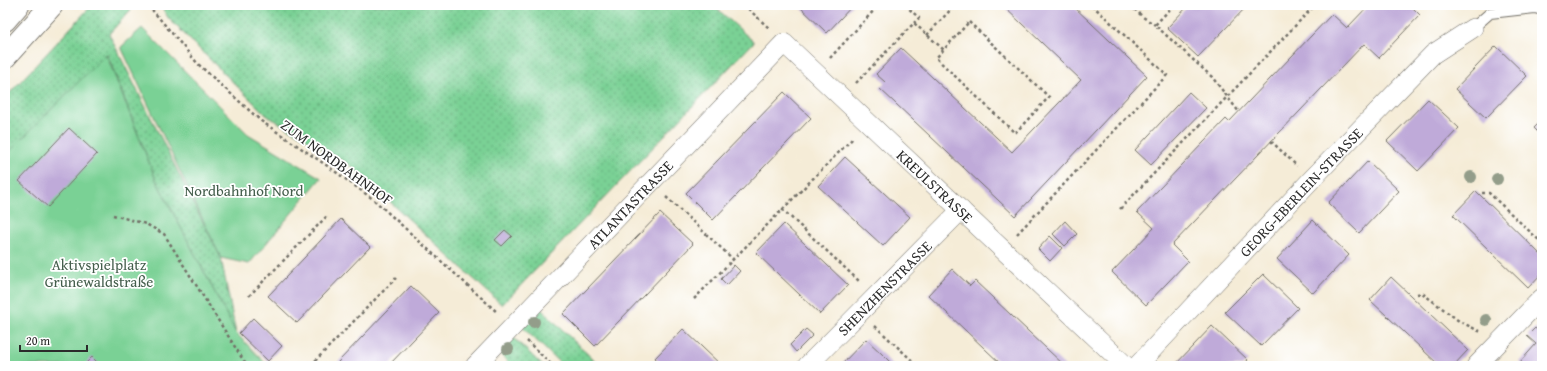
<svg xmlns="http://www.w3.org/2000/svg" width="1547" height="371" viewBox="0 0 1547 371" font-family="'Gentium Book Plus',serif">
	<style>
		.grass { fill: url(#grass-dots); stroke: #527e60 }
		.park { fill: #7ad195; stroke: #527e60 }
		.building { fill: #bfaad9 }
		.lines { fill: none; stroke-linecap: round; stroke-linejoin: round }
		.service-casing { stroke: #726f67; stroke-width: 12 }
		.minor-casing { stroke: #726f67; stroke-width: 20 }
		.primary-casing { stroke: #726f67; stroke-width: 24 }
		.path { stroke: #726f67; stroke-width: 2.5; stroke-dasharray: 3 3; stroke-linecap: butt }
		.service { stroke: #fff; stroke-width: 10 }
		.minor { stroke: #fff; stroke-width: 19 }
		.primary { stroke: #fff; stroke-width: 22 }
		.tree { fill: #939d8a }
		.labels { text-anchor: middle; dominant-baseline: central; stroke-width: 3.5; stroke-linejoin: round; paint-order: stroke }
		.street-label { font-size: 15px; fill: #2b2b2b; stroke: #fff }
		.park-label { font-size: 15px; fill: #435d4b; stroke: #fff }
	</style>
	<defs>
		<pattern id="grass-dots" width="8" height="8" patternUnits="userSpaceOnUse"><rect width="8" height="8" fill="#7ad195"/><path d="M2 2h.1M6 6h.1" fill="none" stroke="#64aa7a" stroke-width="1.8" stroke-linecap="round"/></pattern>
	</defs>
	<rect width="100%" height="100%" fill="#fff"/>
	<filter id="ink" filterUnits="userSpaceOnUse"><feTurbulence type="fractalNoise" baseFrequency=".025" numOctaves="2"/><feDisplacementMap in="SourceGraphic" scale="8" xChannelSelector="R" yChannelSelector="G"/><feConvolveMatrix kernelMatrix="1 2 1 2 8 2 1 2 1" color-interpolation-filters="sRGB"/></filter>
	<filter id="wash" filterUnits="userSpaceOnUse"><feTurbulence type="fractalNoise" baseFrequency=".012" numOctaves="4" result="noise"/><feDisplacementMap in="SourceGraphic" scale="16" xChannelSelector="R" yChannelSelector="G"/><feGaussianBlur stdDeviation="0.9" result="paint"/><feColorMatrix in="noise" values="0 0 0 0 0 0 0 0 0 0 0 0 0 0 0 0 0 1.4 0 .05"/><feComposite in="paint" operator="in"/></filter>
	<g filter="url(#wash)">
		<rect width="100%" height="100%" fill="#f5ecd7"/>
		<g class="grass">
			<polygon points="92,5 135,5 109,34 221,258 236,333 156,180 107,54 5,156 5,98"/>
			<polygon points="160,5 713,5 754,42 502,305 350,165 266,115 169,19"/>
			<polygon points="540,308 600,366 563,366 522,327"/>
			<polygon points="514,338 543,366 512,366 499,353"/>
		</g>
		<g class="park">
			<polygon points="142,28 248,134 321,178 249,264 221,258 121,47"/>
			<polygon points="106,54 156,180 236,333 268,366 5,366 5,156"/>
		</g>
		<g id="blocks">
			<g class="building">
				<polygon points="798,5 853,5 827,33"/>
				<polygon points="1002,5 1072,5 1147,76 1015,216 879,88 885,82 876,74 901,48 1012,152 1081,80"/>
				<polygon points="1189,5 1248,5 1198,57 1167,28"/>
				<polygon points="1369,5 1416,5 1413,8 1420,15 1379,58 1364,44 1172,245 1188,261 1146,305 1112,272 1154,228 1137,212 1226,119 1229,122 1332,14 1347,28"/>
				<polygon points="1496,46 1527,76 1486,118 1455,89"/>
				<polygon points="784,92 811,118 713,220 686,193"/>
				<polygon points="1189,92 1206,108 1151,165 1135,150"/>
				<polygon points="1428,99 1459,128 1418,171 1387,141"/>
				<polygon points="1542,120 1542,136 1534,128"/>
				<polygon points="69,128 97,154 48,207 19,181"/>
				<polygon points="845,157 910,217 883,246 818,186"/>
				<polygon points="1368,161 1399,191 1359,233 1328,203"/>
				<polygon points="1476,191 1542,256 1542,273 1528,288 1453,215"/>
				<polygon points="660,213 693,244 595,346 563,314"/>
				<polygon points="341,219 370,247 297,323 268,296"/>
				<polygon points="1313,220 1349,255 1313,293 1277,259"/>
				<polygon points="1065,221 1077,234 1065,246 1053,234"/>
				<polygon points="784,224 848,285 820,314 756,253"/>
				<polygon points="505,230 512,236 502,246 495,240"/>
				<polygon points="1050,236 1062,248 1050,261 1038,249"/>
				<polygon points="734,265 740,271 727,285 721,279"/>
				<polygon points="952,269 970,286 975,281 1065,366 1003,366 928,295"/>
				<polygon points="1263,274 1298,308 1261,346 1225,312"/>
				<polygon points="1391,277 1468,350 1453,366 1440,366 1370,300"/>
				<polygon points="411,286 439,313 388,366 341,366 338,362"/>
				<polygon points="253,318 282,346 268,361 239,333"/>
				<polygon points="1212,326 1248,360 1242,366 1174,366"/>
				<polygon points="1535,328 1542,334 1542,366 1524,366 1520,362 1536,344 1527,336"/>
				<polygon points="683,329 702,347 722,366 663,366 655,358"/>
				<polygon points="806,329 813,335 796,352 790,345"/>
				<polygon points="866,339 882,354 894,366 840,366"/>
				<polygon points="92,357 101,366 83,366"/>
			</g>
		</g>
	</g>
	<g filter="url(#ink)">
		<use href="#blocks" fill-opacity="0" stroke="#726f67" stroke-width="1"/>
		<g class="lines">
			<defs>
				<polyline id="service" points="1473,28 1490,13 1535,8 1542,10"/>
				<g id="minor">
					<path id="s1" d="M475,366L784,43L1126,366"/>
					<path id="s2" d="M807,366L961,210"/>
					<path id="s3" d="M1137,366L1311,180L1433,54L1473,28"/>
					<polyline points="1476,366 1542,298"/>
				</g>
				<g id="primary">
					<polyline points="5,20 18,5"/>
					<polyline points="5,57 52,5"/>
				</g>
			</defs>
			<use href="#service" class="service-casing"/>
			<use href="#minor" class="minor-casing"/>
			<use href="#primary" class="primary-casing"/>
			<g class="path">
				<polyline points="148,5 198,64 261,121 326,165 373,199 498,313"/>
				<polyline points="744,5 770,29"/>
				<polyline points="905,5 919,18 914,23"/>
				<polyline points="1130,5 1143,17 1155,25"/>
				<polyline points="1174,5 1155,25 1212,77 1239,112"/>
				<polygon points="969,22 1049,97 1015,133 936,58"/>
				<polyline points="927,35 955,5"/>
				<polyline points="830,58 877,7 875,5"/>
				<polyline points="856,83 914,23 944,50"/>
				<polyline points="1271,141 1297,166"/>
				<polyline points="1482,193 1489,193 1542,243"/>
				<polyline points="666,197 733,259"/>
				<polyline points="782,209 860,282"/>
				<polyline points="1120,209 1315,5"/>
				<polyline points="113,215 146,224 164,234 247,366"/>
				<polyline points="1017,234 1167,75 1092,5"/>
				<polyline points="1417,294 1422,293 1459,321 1481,332"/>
				<polyline points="249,296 327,216"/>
				<polyline points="694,299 854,137"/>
				<polyline points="875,326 918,366"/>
				<polyline points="527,341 553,366"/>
				<polyline points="315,361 396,278"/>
			</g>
			<use href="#service" class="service"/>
			<use href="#minor" class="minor"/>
			<use href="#primary" class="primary"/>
		</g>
		<g class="tree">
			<circle cx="1471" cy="177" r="6"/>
			<circle cx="1497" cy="179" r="6"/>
			<circle cx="1486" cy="320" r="6"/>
			<circle cx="534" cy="322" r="6"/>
			<circle cx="508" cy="349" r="6"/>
		</g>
	</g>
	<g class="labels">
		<g class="street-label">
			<text transform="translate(337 162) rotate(36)">ZUM NORDBAHNHOF</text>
			<text stroke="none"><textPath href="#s1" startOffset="655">KREULSTRASSE</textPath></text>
			<text stroke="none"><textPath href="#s3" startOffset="239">GEORG-EBERLEIN-STRASSE</textPath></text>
			<text stroke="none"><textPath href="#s1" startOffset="224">ATLANTASTRASSE</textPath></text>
			<text stroke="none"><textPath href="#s2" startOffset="110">SHENZHENSTRASSE</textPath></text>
		</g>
		<g class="park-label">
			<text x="244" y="190">Nordbahnhof Nord</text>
			<text x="99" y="264">Aktivspielplatz<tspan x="99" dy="17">Grünewaldstraße</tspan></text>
		</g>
	</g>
	<rect width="1547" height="371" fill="none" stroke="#fff" stroke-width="20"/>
	<path d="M20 345v6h67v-6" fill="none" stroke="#2b2b2b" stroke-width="2"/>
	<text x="26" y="345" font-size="12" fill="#2b2b2b" stroke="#ffffff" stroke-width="3" paint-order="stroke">20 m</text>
</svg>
